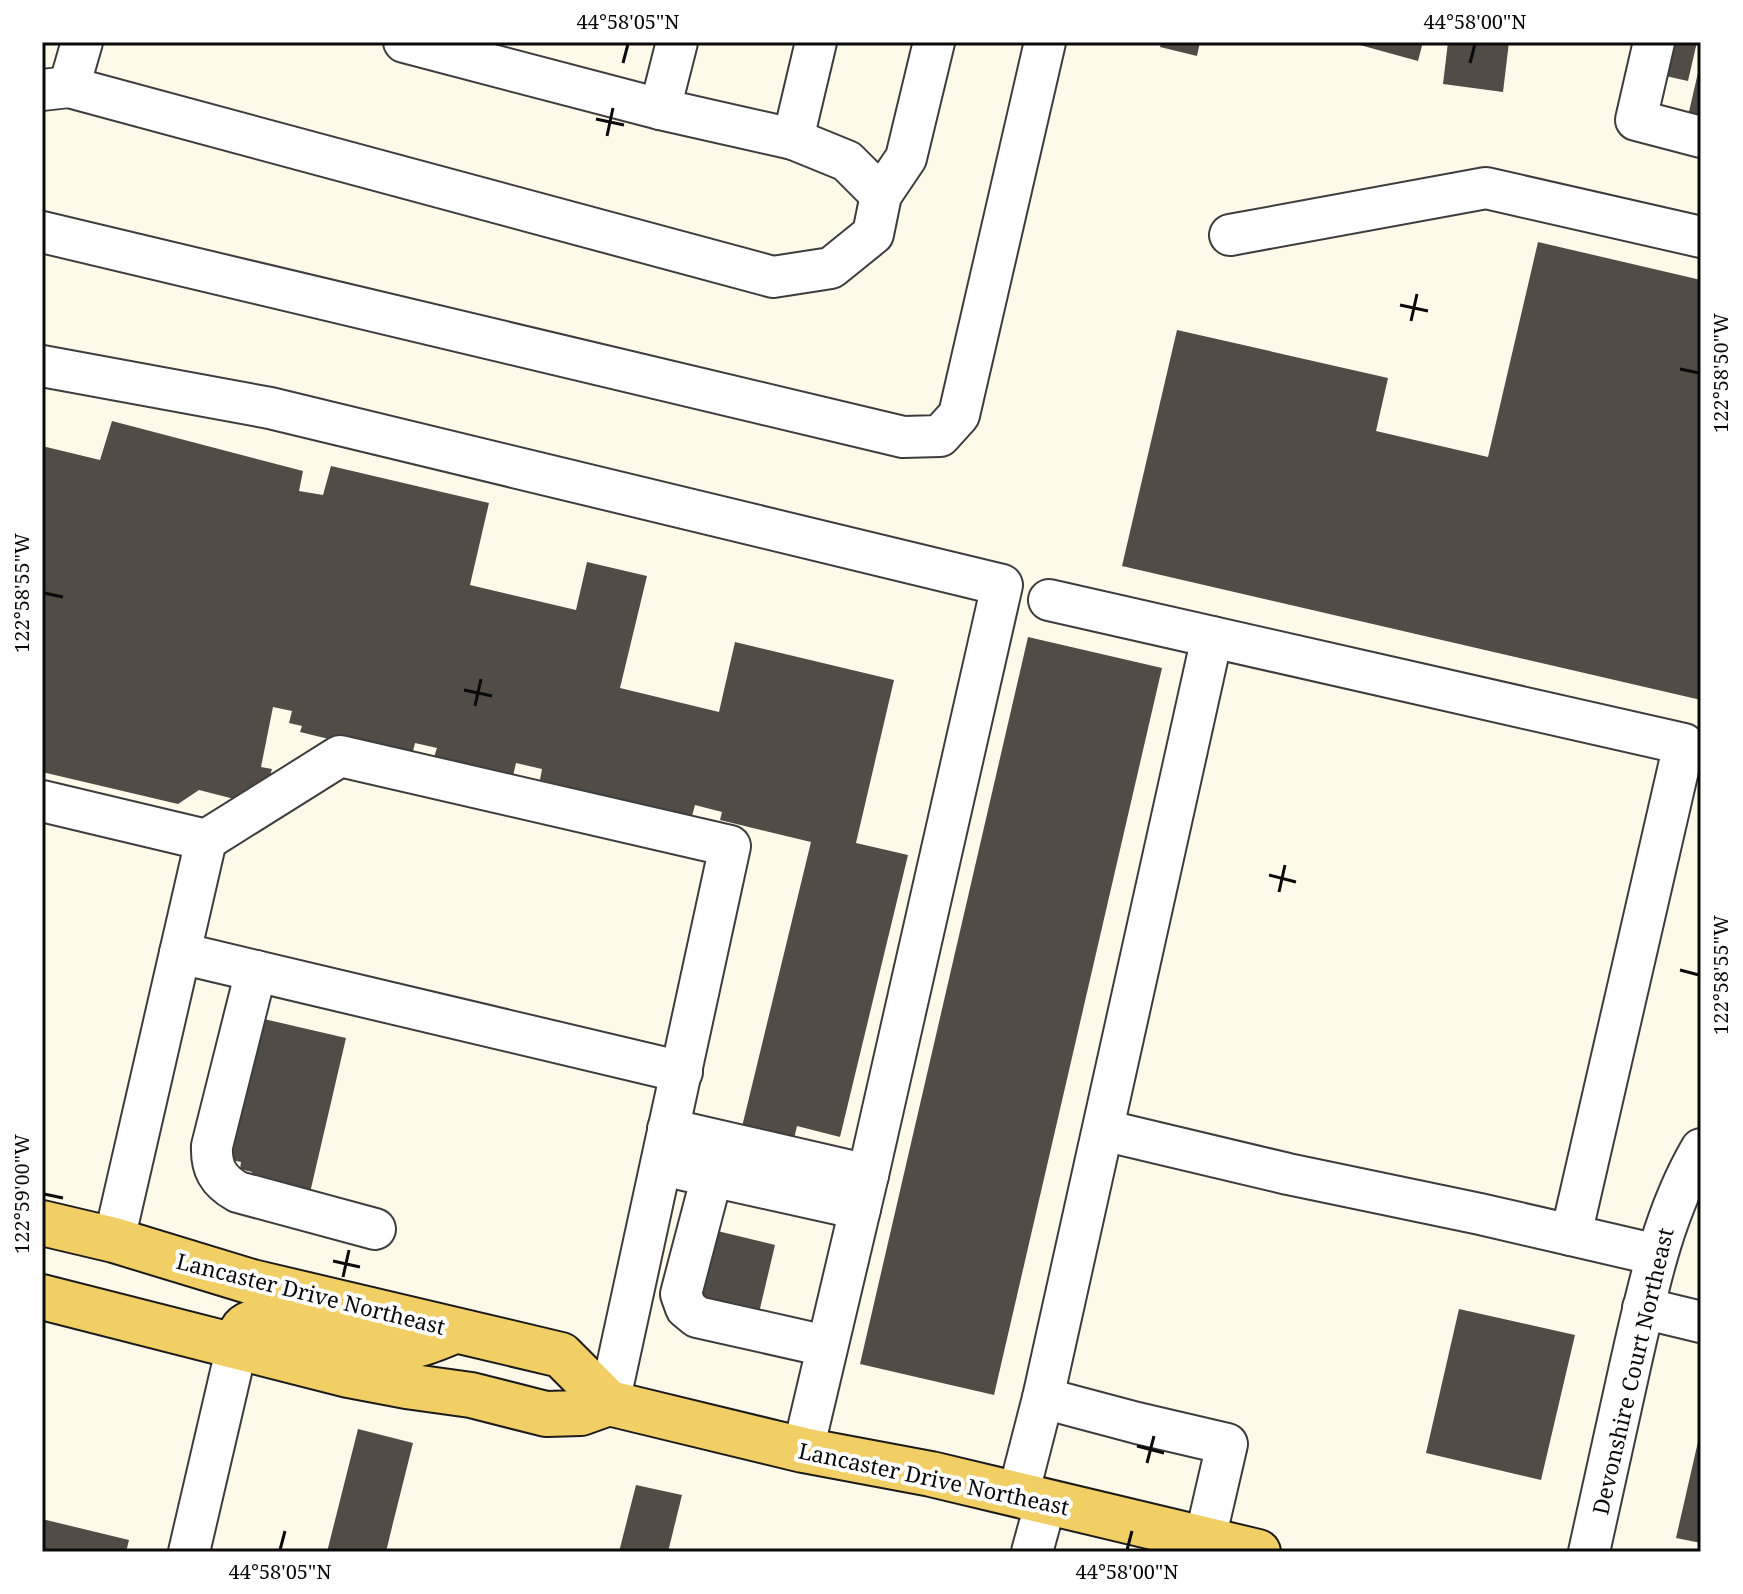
<svg xmlns="http://www.w3.org/2000/svg" width="1743" height="1594" viewBox="0 0 1743 1594" font-family="'Noto Serif',serif">
	<style>
		.building { fill: #524c47 }
		.lines { fill: none; stroke-linecap: round; stroke-linejoin: round }
		.minor-casing { stroke: #3d3d3d; stroke-width: 44 }
		.major-casing { stroke: #1b1b1b; stroke-width: 48 }
		.minor { stroke: #fff; stroke-width: 40 }
		.major { stroke: #f2cf65; stroke-width: 44 }
		.ticks { fill: none; stroke: #0a0a0a; stroke-width: 3 }
		.labels { text-anchor: middle; dominant-baseline: central; stroke-width: 8; stroke-linejoin: round; paint-order: stroke }
		.street-label { font-size: 22px; fill: #0a0a0a; stroke: #fff }
		.neatline { fill: none; stroke: #0a0a0a; stroke-width: 3 }
		.ticks-label { font-size: 20px; text-anchor: middle; fill: #0a0a0a }
	</style>
	<rect width="100%" height="100%" fill="#fefae9"/>
	<g class="building">
		<polygon points="1161,42 1200,42 1197,56 1160,47"/>
		<polygon points="1349,42 1423,42 1418,61"/>
		<polygon points="1448,42 1509,42 1503,92 1443,84"/>
		<polygon points="1668,42 1697,42 1688,81 1661,75"/>
		<polygon points="1700,64 1701,64 1701,132 1685,129"/>
		<polygon points="1538,242 1701,280 1701,700 1122,566 1177,330 1388,378 1376,431 1488,457"/>
		<polygon points="112,421 303,471 299,491 323,495 331,466 489,503 470,585 576,610 587,562 647,576 620,688 719,712 735,642 894,680 856,843 908,855 840,1137 797,1126 792,1147 740,1135 811,842 720,820 722,812 695,805 692,816 540,780 542,769 516,763 513,776 434,757 437,748 415,743 411,759 300,732 302,726 289,723 292,711 273,707 261,767 272,769 265,793 250,803 199,790 178,804 42,772 42,446 100,460"/>
		<polygon points="1028,637 1162,668 994,1395 860,1364"/>
		<polygon points="264,1019 346,1038 309,1197 249,1183 252,1172 240,1169 241,1162 231,1160"/>
		<polygon points="705,1228 775,1245 758,1317 694,1301"/>
		<polygon points="1459,1309 1575,1335 1541,1480 1426,1453"/>
		<polygon points="358,1429 413,1443 393,1523 386,1552 327,1552"/>
		<polygon points="1700,1433 1701,1433 1701,1543 1676,1538"/>
		<polygon points="636,1485 682,1495 668,1552 619,1552"/>
		<polygon points="42,1519 129,1540 126,1552 42,1552"/>
	</g>
	<g class="lines">
		<defs>
			<g id="minor">
				<polyline points="404,42 660,109"/>
				<polyline points="677,42 660,109 793,139 847,161 881,195"/>
				<polyline points="1654,42 1636,120 1701,137"/>
				<polyline points="69,87 82,42"/>
				<polyline points="42,90 69,87 773,277 831,268 873,234 881,195 906,158 934,42"/>
				<polyline points="793,139 816,42"/>
				<polyline points="42,232 903,437 940,436 959,415 1045,42"/>
				<polyline points="1230,235 1486,188 1701,237"/>
				<polyline points="42,366 270,408 1002,585 868,1175 803,1450"/>
				<polyline points="1049,600 1684,744 1571,1235 1657,1255"/>
				<polyline points="42,801 206,840 114,1240"/>
				<polyline points="206,840 340,756 730,846 609,1403"/>
				<polyline points="180,953 682,1072"/>
				<path d="M256,971L212,1146C211,1168 218,1181 238,1192L375,1229"/>
				<polyline points="668,1129 868,1175"/>
				<polyline points="1103,1130 1288,1174 1480,1214 1571,1235"/>
				<polyline points="684,1170 860,1209"/>
				<polyline points="712,1176 681,1294 686,1308 697,1317 826,1346"/>
				<polyline points="1643,1308 1701,1322"/>
				<polyline points="1043,1398 1212,637"/>
				<polyline points="1018,1495 1043,1398 1137,1423 1227,1444 1205,1539"/>
				<polyline points="189,1552 237,1346"/>
				<polyline points="1032,1552 1046,1501"/>
				<path d="M1589,1552C1603,1489 1617,1425 1631,1362C1648,1288 1663,1214 1701,1149"/>
			</g>
			<g id="major">
				<polyline points="42,1223 114,1240 252,1282 561,1355 609,1403 803,1450 931,1474 1258,1552"/>
				<polyline points="42,1297 348,1375 406,1386 471,1395 546,1414 581,1413 609,1403"/>
				<path d="M237,1346C241,1330 241,1325 258,1321L390,1349C413,1348 433,1340 454,1331"/>
			</g>
		</defs>
		<use href="#minor" class="minor-casing"/>
		<use href="#major" class="major-casing"/>
		<use href="#minor" class="minor"/>
		<use href="#major" class="major"/>
	</g>
	<path class="ticks" d="M623,63L628,44M1470,63L1475,44M596,119L624,125M607,136L613,108M1400,305L1428,311M1411,321L1417,294M1680,369L1699,373M44,593L63,597M464,690L492,696M475,706L481,679M1269,875L1296,882M1279,892L1285,865M1680,970L1699,975M44,1194L63,1198M333,1261L360,1267M343,1277L349,1250M1137,1446L1164,1453M1147,1463L1154,1436M280,1550L285,1531M1127,1550L1132,1531"/>
	<g class="labels">
		<g class="street-label">
			<text transform="translate(311 1293) rotate(14)">Lancaster Drive Northeast</text>
			<text transform="translate(1632 1371) rotate(-77)">Devonshire Court Northeast</text>
			<text transform="translate(934 1478) rotate(12)">Lancaster Drive Northeast</text>
		</g>
	</g>
	<rect width="1743" height="1594" fill="none" stroke="#ffffff" stroke-width="88"/>
	<rect x="44" y="44" width="1655" height="1506" class="neatline"/>
	<g class="ticks-label">
		<text x="628" y="29">44°58'05"N</text>
		<text x="1475" y="29">44°58'00"N</text>
		<text transform="translate(1721 373) rotate(-90)" y="7">122°58'50"W</text>
		<text transform="translate(22 593) rotate(-90)" y="7">122°58'55"W</text>
		<text transform="translate(1721 975) rotate(-90)" y="7">122°58'55"W</text>
		<text transform="translate(22 1194) rotate(-90)" y="7">122°59'00"W</text>
		<text x="280" y="1579">44°58'05"N</text>
		<text x="1127" y="1579">44°58'00"N</text>
	</g>
</svg>
